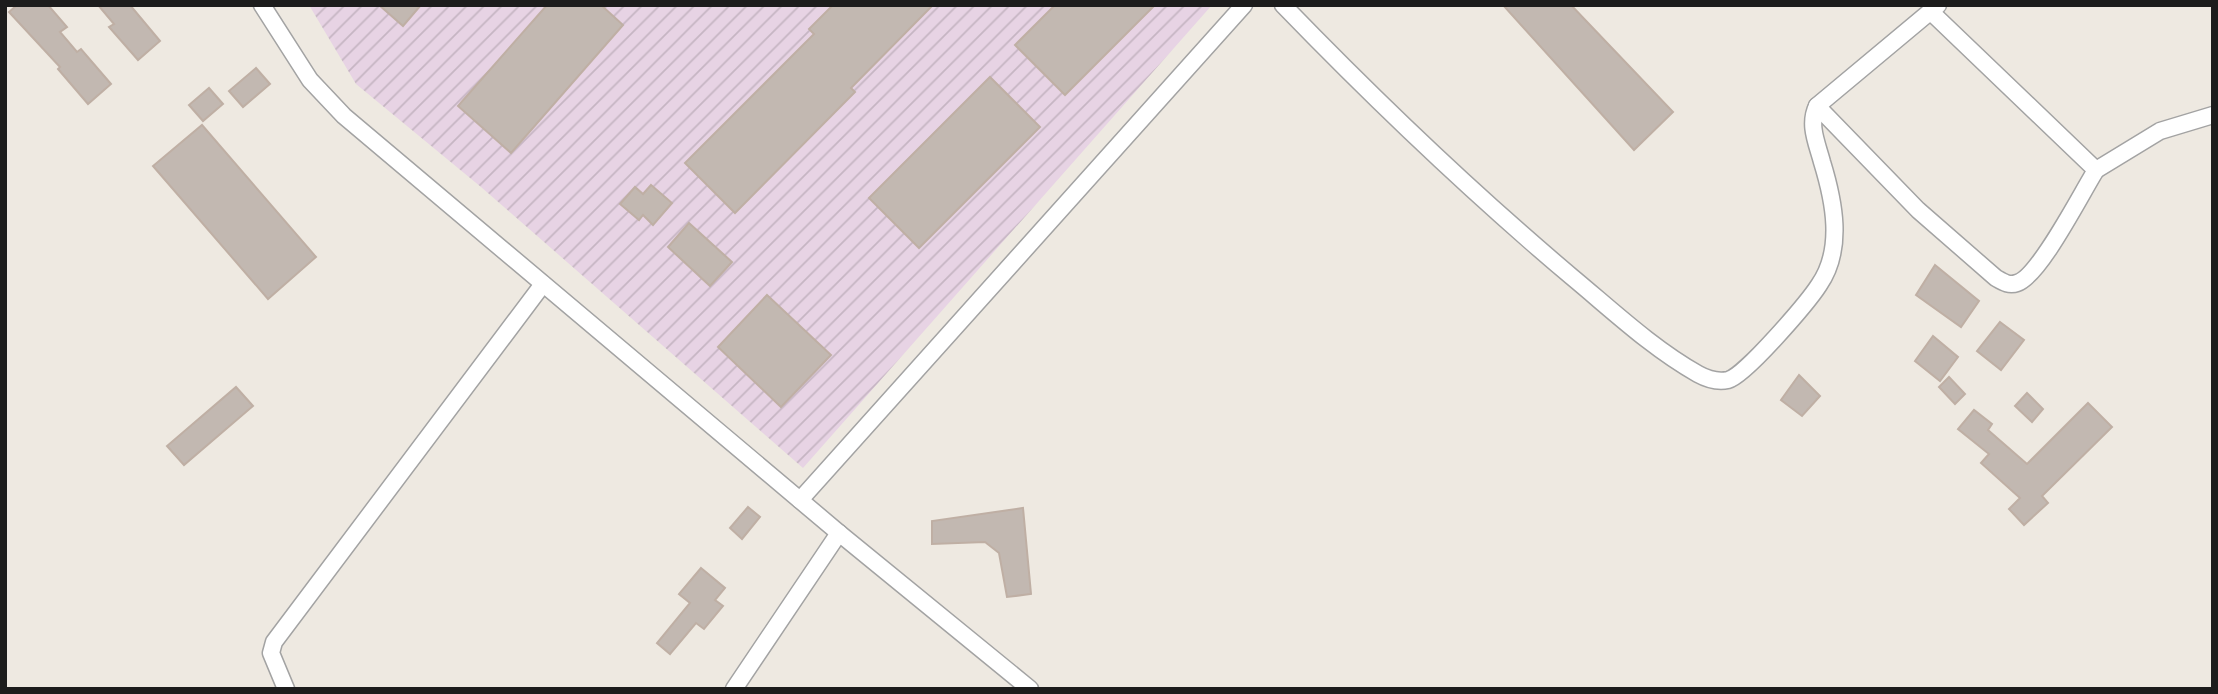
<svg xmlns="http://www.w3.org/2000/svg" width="2218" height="694" viewBox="0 0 2218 694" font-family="'Titillium Web',sans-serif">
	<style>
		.industrial { fill: url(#industrial-furrows) }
		.building { fill: #c2b8b1; stroke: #bfafa4; stroke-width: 2 }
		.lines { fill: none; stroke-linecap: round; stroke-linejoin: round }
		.minor-casing { stroke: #a3a3a3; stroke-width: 19 }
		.minor { stroke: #fff; stroke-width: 16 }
	</style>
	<defs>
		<pattern id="industrial-furrows" width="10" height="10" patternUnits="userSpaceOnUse" patternTransform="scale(1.75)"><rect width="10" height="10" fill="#e7d3e4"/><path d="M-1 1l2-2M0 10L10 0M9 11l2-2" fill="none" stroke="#c6b5c3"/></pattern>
	</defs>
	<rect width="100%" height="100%" fill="#eee9e1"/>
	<polygon class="industrial" points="309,5 1212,5 803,468 481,187 356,84"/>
	<g class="building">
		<polygon points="17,5 48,5 67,27 60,32 77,52 81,49 111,84 88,104 58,69 60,67 9,12"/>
		<polygon points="98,5 130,5 160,41 138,60 109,27 114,24"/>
		<polygon points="379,5 421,5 403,26"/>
		<polygon points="547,5 601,5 623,25 511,153 458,106"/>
		<polygon points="833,5 933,5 851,88 855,92 735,213 685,163 814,34 809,29"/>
		<polygon points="1055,5 1155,5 1065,95 1015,45"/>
		<polygon points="1503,5 1571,5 1673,112 1634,150"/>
		<polygon points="256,68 270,84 243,107 229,91"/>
		<polygon points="990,77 1040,127 919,248 869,198"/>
		<polygon points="209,88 223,104 203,121 189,105"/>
		<polygon points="202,125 316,257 268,299 153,166"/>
		<polygon points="651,185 672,203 653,225 643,215 639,220 620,204 635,187 643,194"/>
		<polygon points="689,223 732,262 710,286 668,247"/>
		<polygon points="1935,265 1979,301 1961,327 1916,295"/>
		<polygon points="767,295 831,355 781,407 718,347"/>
		<polygon points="2000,322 2024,340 2001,370 1977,351"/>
		<polygon points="1933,336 1958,357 1940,381 1915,361"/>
		<polygon points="1799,375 1820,396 1802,416 1781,400"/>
		<polygon points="1949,377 1965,394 1955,404 1939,387"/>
		<polygon points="236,387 253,406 184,465 167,446"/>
		<polygon points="2027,393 2043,409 2032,422 2015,406"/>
		<polygon points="2088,403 2112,427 2042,496 2048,503 2024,525 2009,509 2020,498 1981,463 1989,454 1958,429 1974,410 1992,424 1988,430 2027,464"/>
		<polygon points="748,507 760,517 742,539 730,528"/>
		<polygon points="1023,508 1031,594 1007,597 999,553 985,542 932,544 932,521"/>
		<polygon points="701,568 725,588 715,600 723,606 704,629 696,623 670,654 657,643 690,603 679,594"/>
	</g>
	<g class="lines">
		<defs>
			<g id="minor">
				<polyline points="262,5 310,80 344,116 839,533 1030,689"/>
				<path d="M1283,5C1375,100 1471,192 1572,277C1613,311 1652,348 1698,374C1707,379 1718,382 1728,380C1745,376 1808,302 1819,285C1844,249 1834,201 1822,162C1817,143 1808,125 1817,106L1938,5"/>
				<path d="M1817,106L1918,210L1996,278C2003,282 2009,286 2017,283C2039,277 2082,192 2096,170L1930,11"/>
				<polyline points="2096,170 2160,131 2213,115"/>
				<polyline points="800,500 1244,5"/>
				<polyline points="286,689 271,653 274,642 543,284"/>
				<polyline points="734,689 839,533"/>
			</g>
		</defs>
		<use href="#minor" class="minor-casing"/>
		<use href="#minor" class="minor"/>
	</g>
	<rect width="2218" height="694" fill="none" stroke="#1c1c1c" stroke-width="14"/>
</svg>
